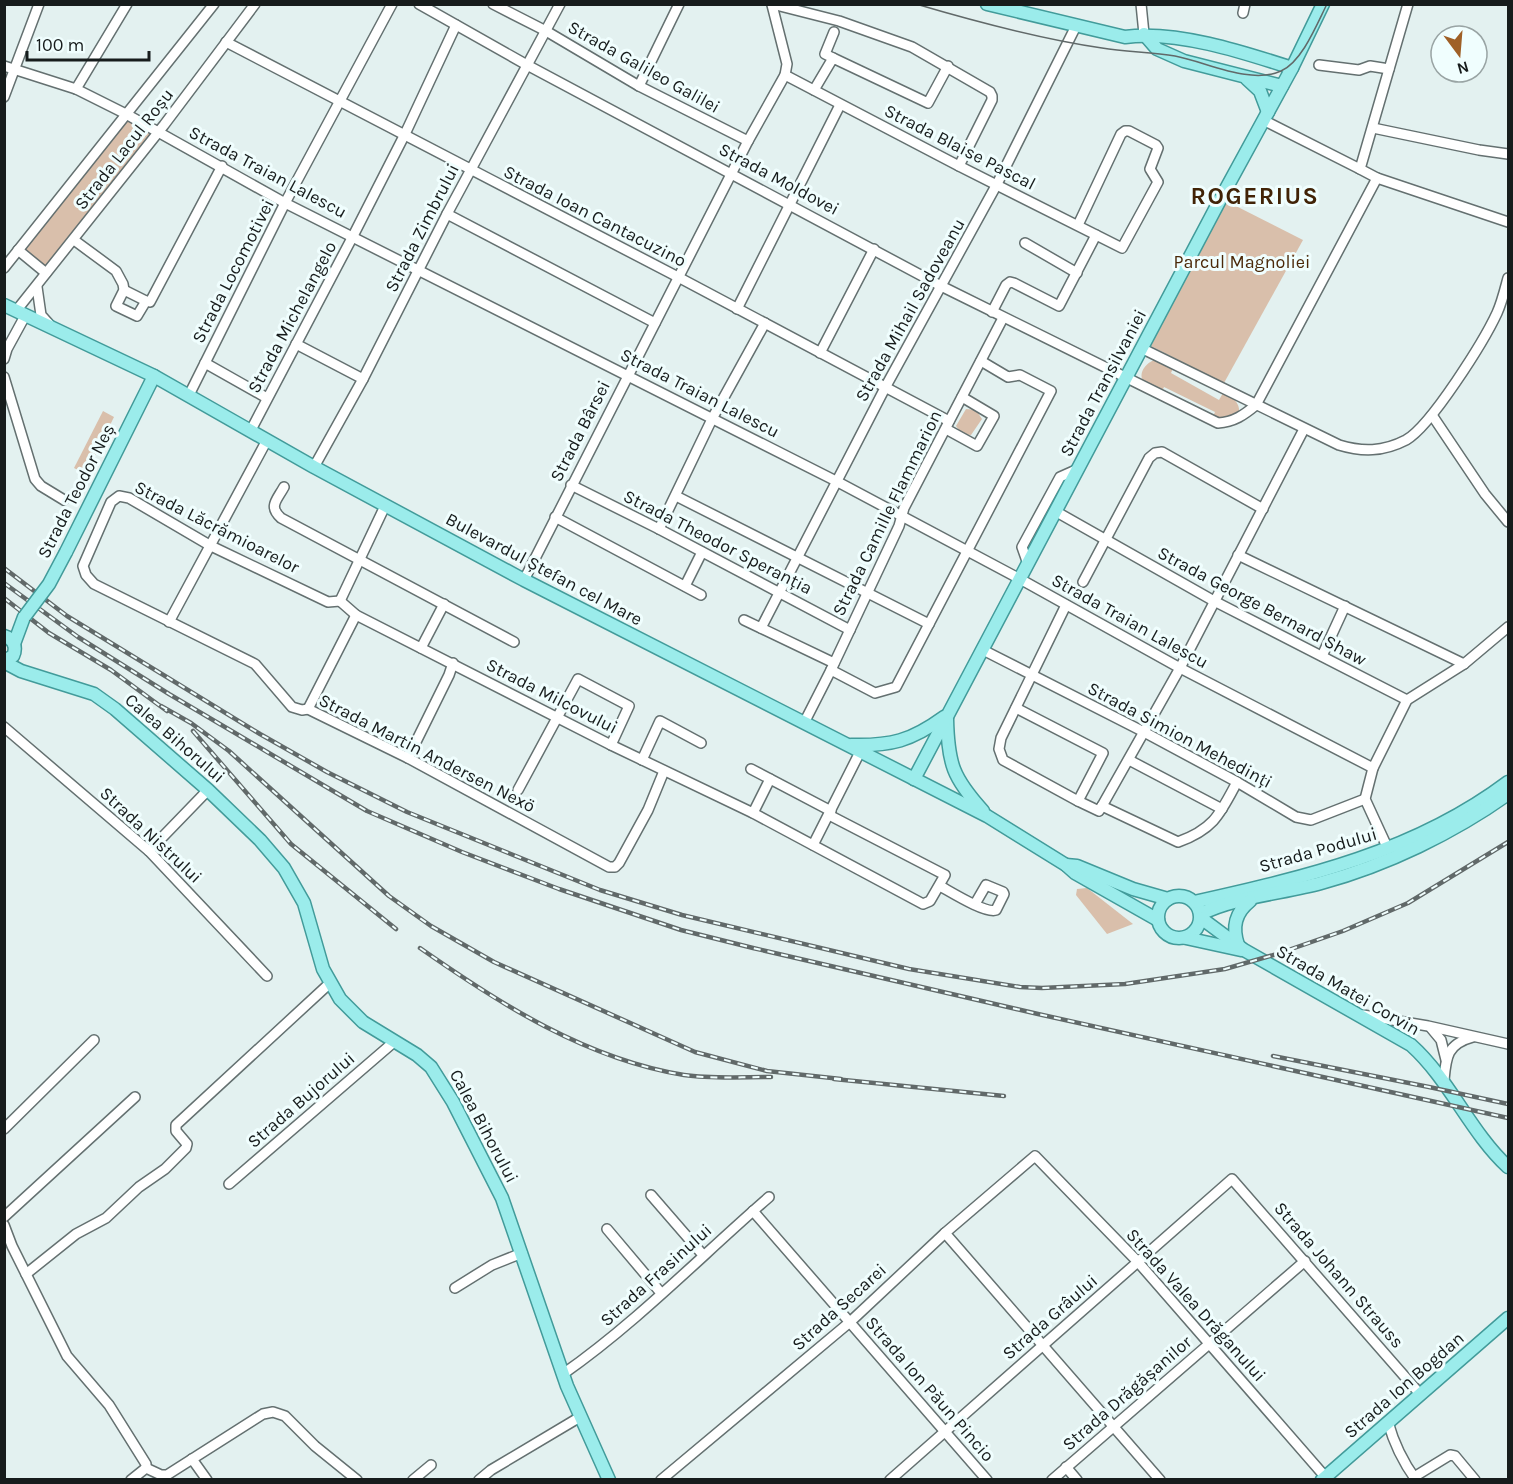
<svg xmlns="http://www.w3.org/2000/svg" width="1513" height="1484" viewBox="0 0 1513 1484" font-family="Karla,sans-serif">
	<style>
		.green { fill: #d9bfab }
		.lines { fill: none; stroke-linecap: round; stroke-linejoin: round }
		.minor-casing { stroke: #647070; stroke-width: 12 }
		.major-casing { stroke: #429b9a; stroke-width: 15 }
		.minor { stroke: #fff; stroke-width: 9 }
		.major { stroke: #9beceb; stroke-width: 12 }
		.tram { stroke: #616969; stroke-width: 1.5 }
		.rail-casing { stroke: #616969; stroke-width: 4.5 }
		.rail { stroke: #f0fefe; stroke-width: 2; stroke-dasharray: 7; stroke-linecap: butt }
		.major-bridge-casing { stroke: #429b9a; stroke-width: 15; stroke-linecap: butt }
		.major-bridge { stroke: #9beceb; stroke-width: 12 }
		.labels { text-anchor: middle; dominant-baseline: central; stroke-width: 6; stroke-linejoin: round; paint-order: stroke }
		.street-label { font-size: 18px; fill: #171c1c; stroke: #f0fefe }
		.park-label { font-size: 18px; fill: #4b2909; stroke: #f0fefe }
		.district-label { font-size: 24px; font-weight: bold; letter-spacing: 1.5px; fill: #412307; stroke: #f0fefe }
	</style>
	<rect width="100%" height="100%" fill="#e3f1f0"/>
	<g class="green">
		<polygon points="126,114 159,131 46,273 18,250"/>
		<polygon points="1226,201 1303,240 1224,383 1149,345"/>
		<path d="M1155,360L1174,366L1171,373L1219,400L1223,393C1232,397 1240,402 1239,412L1230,418L1212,419L1215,412L1164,387L1161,393C1156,390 1146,386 1143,381C1138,372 1147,362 1155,360Z"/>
		<polygon points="966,409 976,410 982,419 971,435 962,434 956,426"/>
		<polygon points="103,411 114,417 86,474 74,468"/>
		<polygon points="1087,888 1133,924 1107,934 1076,895 1077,889"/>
	</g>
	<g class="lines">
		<defs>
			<g id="minor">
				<path d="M419,4L527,65L941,286L1218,423C1234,422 1244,415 1256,405L1377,178"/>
				<polyline points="493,4 546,31 639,86 748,141"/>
				<polyline points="772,4 839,21 912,47 990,92 992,96 992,100 959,166"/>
				<polyline points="1141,4 1144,34"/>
				<polyline points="1408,4 1360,169 1377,178 1508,222"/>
				<polyline points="1243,13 1245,4"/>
				<polyline points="226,42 678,277 949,421"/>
				<polyline points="833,58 825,54 834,32"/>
				<polyline points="1319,65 1359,70 1370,66 1389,69"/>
				<polyline points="4,66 76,89 126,114 285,203 836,481 1020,579 1180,668 1373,768"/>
				<polyline points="785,75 959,166 1122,248 1158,182 1150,169 1158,148 1156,145 1129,131 1125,131 1121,134 1078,225"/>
				<polyline points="639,86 679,4"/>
				<polyline points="76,89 127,4"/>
				<polyline points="814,90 833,58 928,103 948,66"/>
				<polyline points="4,97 39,4"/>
				<polyline points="1263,120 1360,169"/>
				<polyline points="1373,128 1479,150 1508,154"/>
				<polyline points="447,214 655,323"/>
				<polyline points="74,240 116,271 123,284 124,290 116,306 137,316 146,301 150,302 222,166"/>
				<polyline points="1025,243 1077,273"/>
				<polyline points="18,250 46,273"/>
				<polyline points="4,268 214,4"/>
				<polyline points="37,287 41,315 50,325"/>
				<polyline points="124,290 146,301"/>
				<polyline points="737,309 840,105"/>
				<polyline points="16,311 164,125 255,4"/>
				<polyline points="992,312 1006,285 1010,282 1014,283 1059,306 1096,235"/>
				<polyline points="296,344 363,379"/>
				<path d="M1141,348L1339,445C1362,452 1383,452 1406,440C1431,426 1484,341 1497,313C1502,302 1505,289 1508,278"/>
				<polyline points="820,353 874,249"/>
				<polyline points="4,359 7,349 25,316"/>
				<polyline points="205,363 267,398"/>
				<polyline points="4,377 35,479 41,486 64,500"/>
				<polyline points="189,395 285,203 392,4"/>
				<polyline points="1432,415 1485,494 1508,522"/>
				<polyline points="946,429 977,446 994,416 962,397"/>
				<polyline points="251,430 353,236 405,134 456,25"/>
				<polyline points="314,467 363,379 447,214 560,4"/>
				<polyline points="571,485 659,529 850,630"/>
				<path d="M284,487C277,500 268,506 281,518L514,642"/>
				<polyline points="676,496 929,624"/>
				<polyline points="1055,511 1214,601 1407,700"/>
				<polyline points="555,517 701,595"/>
				<polyline points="659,529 713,417 765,323"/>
				<polyline points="1238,555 1464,664"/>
				<polyline points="1028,564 1022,547 1060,477 1078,469"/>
				<polyline points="524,580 748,141 785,75 787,64 772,5"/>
				<polyline points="1083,582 1149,458 1155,453 1162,452 1263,509"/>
				<polyline points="685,586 702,552"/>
				<polyline points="340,601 328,602 211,546 129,498 119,496 111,502 83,566 86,575 94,584 255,664 292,707 302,710 308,709 408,758 609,867 615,867 619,863 648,810 664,771"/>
				<polyline points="340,601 356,615 611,745 753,813 923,904 930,901 945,875 829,815"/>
				<polyline points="340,601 385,506"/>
				<polyline points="1066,605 1001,738 999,749 1003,760 1078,801 1099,811 1102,806"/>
				<polyline points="744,620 834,663"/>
				<polyline points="169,622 267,440"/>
				<polyline points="761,628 886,386 997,184 1076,26"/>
				<polyline points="421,648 444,604"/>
				<polyline points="983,650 1144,732 1237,782 1296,817 1311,820 1365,799"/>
				<polyline points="1322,656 1345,606"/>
				<polyline points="831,670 875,693 896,687 1051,391 1020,375 1008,377 981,361"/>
				<polyline points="1016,708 1103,753 1078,801"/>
				<polyline points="308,709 356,615"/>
				<polyline points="804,723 831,670 899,526 904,508 1003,318"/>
				<polyline points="4,727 149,851 267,976"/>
				<polyline points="408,758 449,675 453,663"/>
				<polyline points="642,760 660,721 701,743"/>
				<polyline points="1129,760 1222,809"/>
				<polyline points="751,769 831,811"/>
				<polyline points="518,790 578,679 629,706 611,745"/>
				<polyline points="1102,806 1180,668 1304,429"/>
				<path d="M1102,806L1178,842C1214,829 1220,814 1237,782"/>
				<polyline points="753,813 770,779"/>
				<polyline points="813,845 860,752"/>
				<polyline points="1388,849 1365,799 1373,768 1407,700 1464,664 1508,627"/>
				<polyline points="149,851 208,790"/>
				<path d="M940,886C951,892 986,914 996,910L1004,894L1003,892L986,885L975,904"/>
				<polyline points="1363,1015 1428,1026 1508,1044"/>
				<polyline points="1431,1028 1441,1040 1446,1060"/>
				<path d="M1444,1080C1446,1057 1447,1044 1473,1037"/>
				<polyline points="4,1129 94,1040"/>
				<polyline points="229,1184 395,1041"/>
				<polyline points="651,1195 703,1255"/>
				<polyline points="753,1211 987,1480"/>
				<polyline points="4,1217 135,1097"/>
				<polyline points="4,1225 12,1246 67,1356 109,1405 146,1464 146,1468"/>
				<polyline points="607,1229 661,1293"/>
				<polyline points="945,1233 1160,1480"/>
				<polyline points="26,1274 76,1234 106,1218 139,1187 165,1169 186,1148 187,1144 176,1131 176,1125 330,983"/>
				<polyline points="455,1288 492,1265 522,1253"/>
				<path d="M563,1374C636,1323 701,1256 769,1197"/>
				<path d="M1388,1422C1394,1444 1403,1462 1416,1480"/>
				<polyline points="192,1459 207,1480"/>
				<polyline points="1066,1467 1077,1480"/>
				<polyline points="146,1468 161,1475 167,1475 263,1414 273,1412 285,1416 315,1446 357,1480"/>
				<polyline points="1414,1477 1450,1455 1455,1456 1475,1480"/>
				<polyline points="131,1480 146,1468"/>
				<polyline points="413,1480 431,1465"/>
				<polyline points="479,1480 491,1470 580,1417"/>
				<polyline points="661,1480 850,1322 945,1233 1035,1156 1138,1262 1328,1480"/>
				<polyline points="890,1480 1232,1179 1420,1394"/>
				<polyline points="1052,1480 1305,1261"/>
			</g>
			<g id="major">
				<path d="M987,4L1125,37C1176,30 1243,52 1292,68"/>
				<polyline points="1144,34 1157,49 1184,61 1282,86"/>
				<polyline points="1247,79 1260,91 1268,112"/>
				<polyline points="4,305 154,376 314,467 524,580 987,816 1066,865 1075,873 1158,920"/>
				<polyline points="66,552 154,376"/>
				<path d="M4,636C14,639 17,647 13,656L4,661"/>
				<polyline points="14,644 24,617"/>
				<polyline points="4,662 21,671 94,694 115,709 208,790 260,840 284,868 304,903 323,969 340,999 363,1022 417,1055 431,1067 453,1102 502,1198 567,1386 609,1480"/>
				<path d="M947,719C948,764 953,778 983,811"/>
				<path d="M851,745C891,746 911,741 944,717"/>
				<polyline points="914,779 1221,198 1292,68 1323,4"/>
				<polyline points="1066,865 1077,866 1133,889 1168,899"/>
				<circle cx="1179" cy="917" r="21"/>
				<path d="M1194,902C1306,877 1415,852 1508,782"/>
				<path d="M1201,914C1234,897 1285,893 1321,883C1387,865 1453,833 1508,794"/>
				<path d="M1201,918L1244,950L1411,1045C1450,1080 1470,1132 1508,1167"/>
				<polyline points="1186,938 1241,950"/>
				<path d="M1238,945C1232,927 1235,913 1250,901"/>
				<polyline points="1322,1480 1508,1318"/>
			</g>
		</defs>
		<use href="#minor" class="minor-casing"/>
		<use href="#major" class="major-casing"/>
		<use href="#minor" class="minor"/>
		<use href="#major" class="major"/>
		<path class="tram" d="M916,4C977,22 1040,39 1102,48C1126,52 1151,52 1175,56C1207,62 1250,85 1281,71C1302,62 1317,24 1327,4"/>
		<defs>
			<g id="rail">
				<polyline points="4,568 67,616 260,734 327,772 407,812 600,890 682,915 909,969 1020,987 1042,988 1125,984 1225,969 1277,954 1343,931 1408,903 1508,842"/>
				<polyline points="4,583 78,637 169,694 367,811 462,852 559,889 681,930 753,948 1038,1014 1508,1118"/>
				<polyline points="4,598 49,633 111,670 167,711"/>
				<polyline points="161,706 191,723 229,751 389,896 431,926 494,962 695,1052 767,1071 841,1079"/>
				<polyline points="193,731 291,844 396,929"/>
				<path d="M420,948C500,1004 586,1059 684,1075C712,1079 742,1077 771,1077"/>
				<polyline points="1273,1056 1429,1087 1508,1104"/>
				<polyline points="834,1079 1004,1096"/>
			</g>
		</defs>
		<use href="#rail" class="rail-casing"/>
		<use href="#rail" class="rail"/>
		<defs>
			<polyline id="major-bridge" points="25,616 49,584 66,552"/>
		</defs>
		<use href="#major-bridge" class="major-bridge-casing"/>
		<use href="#major-bridge" class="major-bridge"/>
	</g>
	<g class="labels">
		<g class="street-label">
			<text transform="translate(644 67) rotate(29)">Strada Galileo Galilei</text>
			<text transform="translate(960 147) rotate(27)">Strada Blaise Pascal</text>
			<text transform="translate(124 149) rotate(-52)">Strada Lacul Roșu</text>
			<text transform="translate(268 172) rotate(28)">Strada Traian Lalescu</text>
			<text transform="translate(779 179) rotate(28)">Strada Moldovei</text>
			<text transform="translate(595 216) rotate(27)">Strada Ioan Cantacuzino</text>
			<text transform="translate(422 228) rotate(-63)">Strada Zimbrului</text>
			<text transform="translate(233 271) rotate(-63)">Strada Locomotivei</text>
			<text transform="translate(910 310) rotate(-61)">Strada Mihail Sadoveanu</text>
			<text transform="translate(292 317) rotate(-62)">Strada Michelangelo</text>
			<text transform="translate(1103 383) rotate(-62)">Strada Transilvaniei</text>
			<text transform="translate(700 393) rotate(27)">Strada Traian Lalescu</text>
			<text transform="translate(580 431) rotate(-63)">Strada Bârsei</text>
			<text transform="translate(76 491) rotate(-63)">Strada Teodor Neș</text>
			<text transform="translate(887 513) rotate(-64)">Strada Camille Flammarion</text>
			<text transform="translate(217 527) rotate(27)">Strada Lăcrămioarelor</text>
			<text transform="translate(718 542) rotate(27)">Strada Theodor Speranția</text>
			<text transform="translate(544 569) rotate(28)">Bulevardul Ștefan cel Mare</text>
			<text transform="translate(1262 606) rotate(28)">Strada George Bernard Shaw</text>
			<text transform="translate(1130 621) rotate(29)">Strada Traian Lalescu</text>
			<text transform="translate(552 696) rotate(27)">Strada Milcovului</text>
			<text transform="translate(1180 735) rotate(28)">Strada Simion Mehedinți</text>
			<text transform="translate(175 738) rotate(41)">Calea Bihorului</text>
			<text transform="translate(427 753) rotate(27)">Strada Martin Andersen Nexö</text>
			<text transform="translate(151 835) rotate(43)">Strada Nistrului</text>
			<text transform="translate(1318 850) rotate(-16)">Strada Podului</text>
			<text transform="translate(1348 990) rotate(30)">Strada Matei Corvin</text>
			<text transform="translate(301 1100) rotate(-41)">Strada Bujorului</text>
			<text transform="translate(484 1126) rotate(62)">Calea Bihorului</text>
			<text transform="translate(656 1275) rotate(-42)">Strada Frasinului</text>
			<text transform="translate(1339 1275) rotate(49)">Strada Johann Strauss</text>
			<text transform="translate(1196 1305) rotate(48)">Strada Valea Drăganului</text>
			<text transform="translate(839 1307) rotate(-42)">Strada Secarei</text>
			<text transform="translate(1050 1317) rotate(-41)">Strada Grâului</text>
			<text transform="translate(1404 1385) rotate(-41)">Strada Ion Bogdan</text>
			<text transform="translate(930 1389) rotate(49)">Strada Ion Păun Pincio</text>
			<text transform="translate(1127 1393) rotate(-41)">Strada Drăgășanilor</text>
		</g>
		<g class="park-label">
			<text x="1242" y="262">Parcul Magnoliei</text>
		</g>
		<g class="district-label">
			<text x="1255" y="196">ROGERIUS</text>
		</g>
	</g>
	<rect width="1513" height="1484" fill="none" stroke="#171c1c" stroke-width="12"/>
	<g transform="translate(1459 54) rotate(164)"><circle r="28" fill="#f0fefe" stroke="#99a4a4" stroke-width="1.5"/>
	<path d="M0-4.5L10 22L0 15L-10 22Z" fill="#9f6027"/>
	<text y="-9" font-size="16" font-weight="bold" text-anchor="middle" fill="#171c1c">N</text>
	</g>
	<path d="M27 51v9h122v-9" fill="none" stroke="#171c1c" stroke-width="3"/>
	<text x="36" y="51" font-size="18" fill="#171c1c" stroke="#f0fefe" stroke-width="4.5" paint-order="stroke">100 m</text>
</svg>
